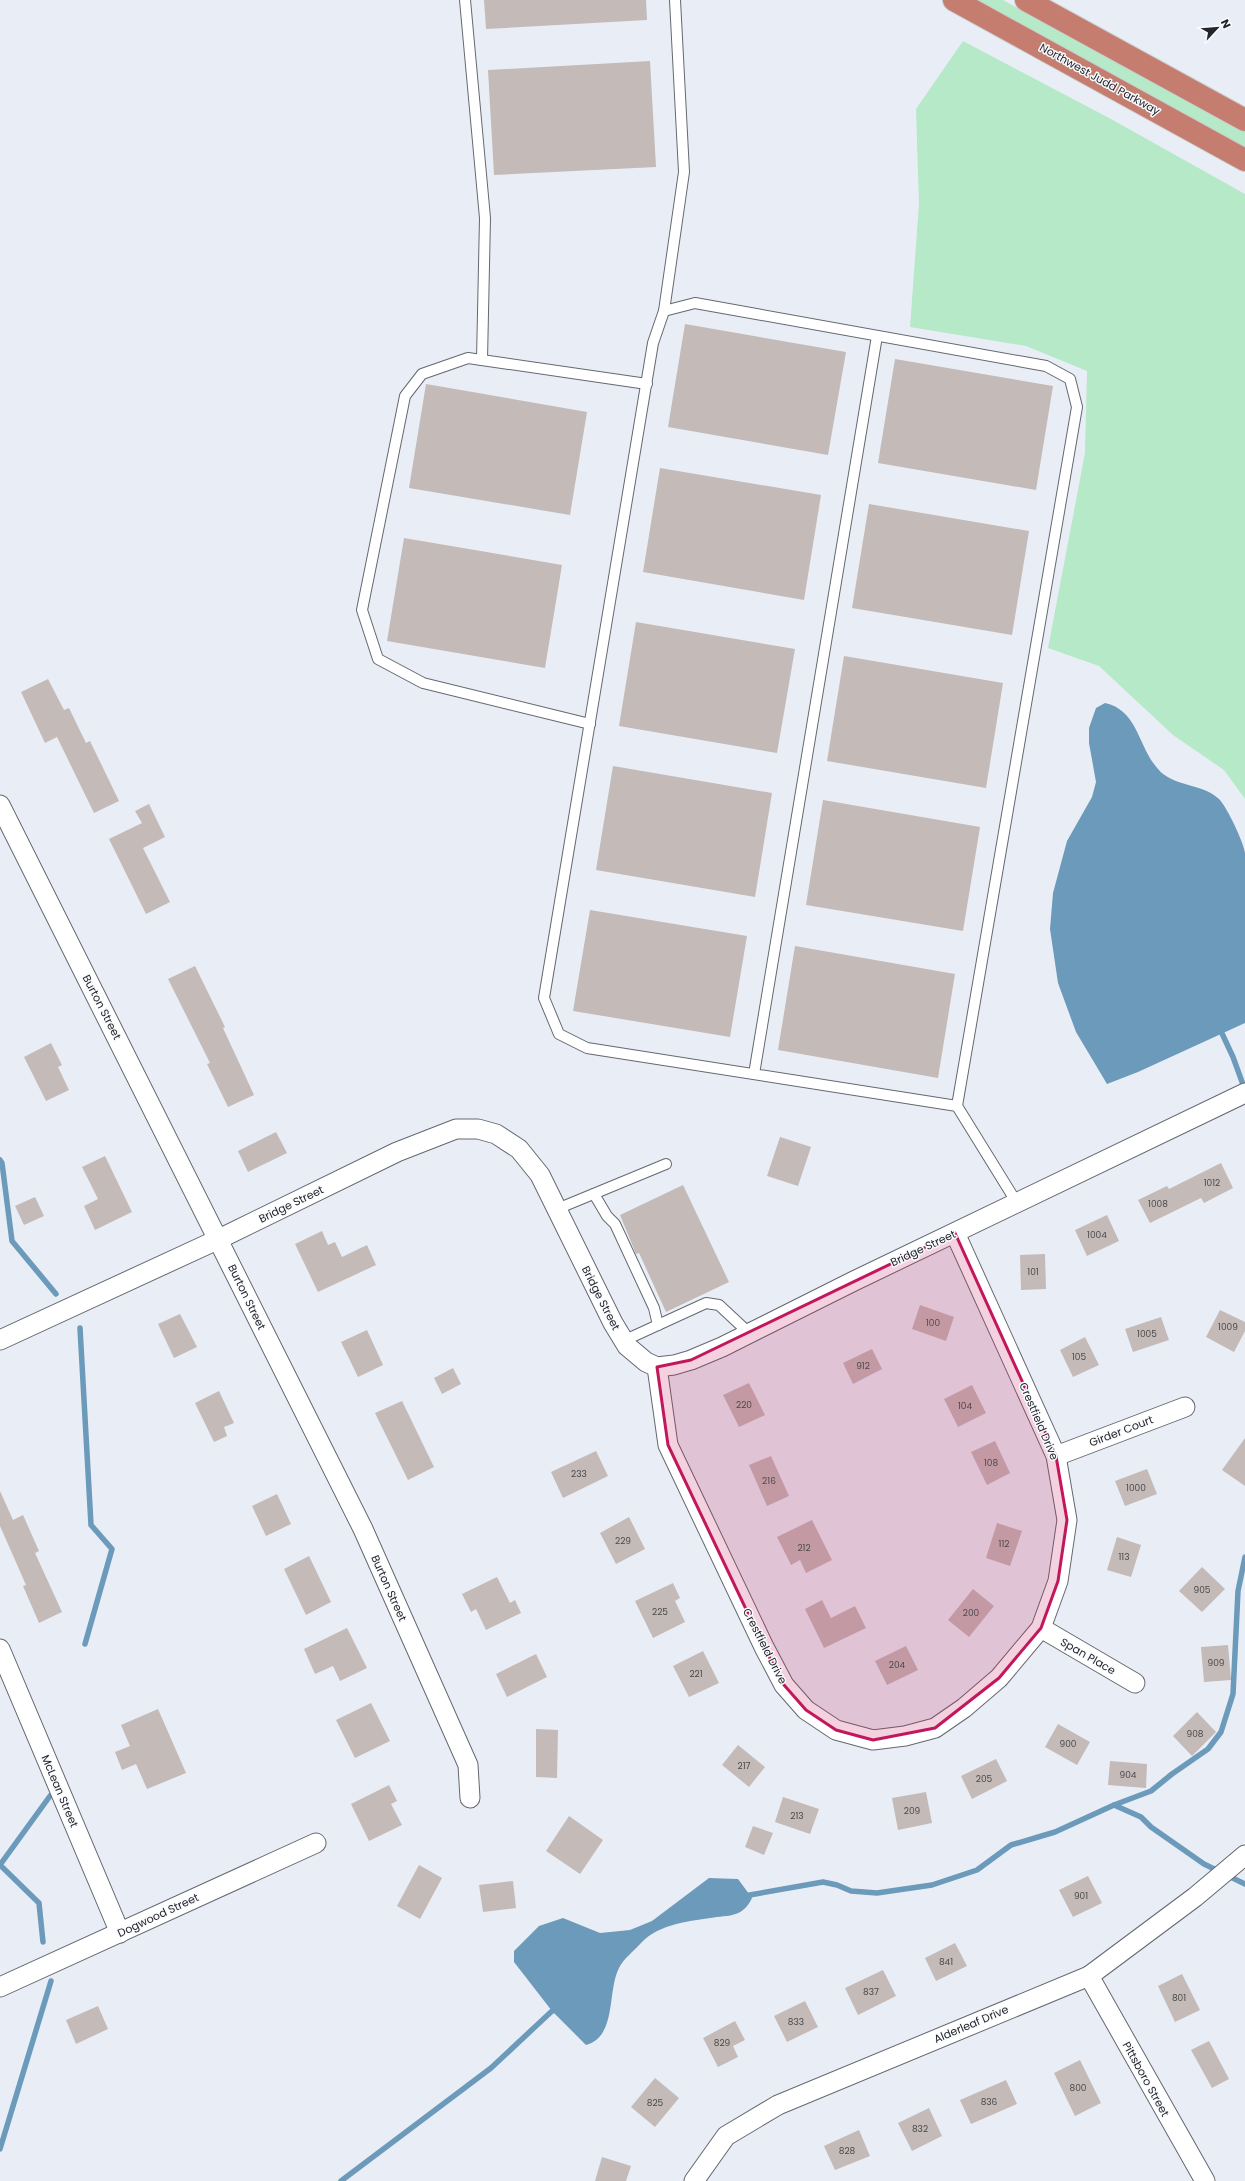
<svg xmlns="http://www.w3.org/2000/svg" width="1245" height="2181" viewBox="0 0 1245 2181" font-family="Poppins,sans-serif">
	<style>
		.green { fill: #b5e9c8 }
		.water { fill: #6c9abb }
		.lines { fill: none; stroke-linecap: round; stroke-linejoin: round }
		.stream { stroke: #6c9abb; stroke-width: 5.5 }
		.building { fill: #c4bab7 }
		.lane-casing { stroke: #646870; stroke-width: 12 }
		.street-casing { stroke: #646870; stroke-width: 21 }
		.highway-casing { stroke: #cacbcb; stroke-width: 24 }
		.lane { stroke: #fff; stroke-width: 10 }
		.street { stroke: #fff; stroke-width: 19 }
		.highway { stroke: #c57d70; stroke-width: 22 }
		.marked { fill: #c2185b; fill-opacity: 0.2; stroke: #c2185b; stroke-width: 3; stroke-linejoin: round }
		.labels { text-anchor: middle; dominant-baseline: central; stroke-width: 3; stroke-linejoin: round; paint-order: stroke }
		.number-label { font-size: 9px; fill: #4b4a4c }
		.street-label { font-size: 11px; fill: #232528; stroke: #f9fbfe }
	</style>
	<rect width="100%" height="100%" fill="#e9eef6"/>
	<g class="green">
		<polygon points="976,0 1003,0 1245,132 1245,147"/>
		<polygon points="963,41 1111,119 1245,194 1245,799 1224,770 1173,735 1099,666 1048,648 1085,453 1087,371 1026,346 910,327 919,204 916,109"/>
	</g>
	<g class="water">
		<path d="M1105,703C1138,710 1138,747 1158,769C1173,787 1202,783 1219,799C1227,807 1244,843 1245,853C1245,871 1245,890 1245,908C1245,946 1245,985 1245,1023L1138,1072L1107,1084L1076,1032L1058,983L1050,929L1053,893L1067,841L1092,797L1096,782L1089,743V728L1096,708Z"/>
		<path d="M709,1878L738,1879L752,1898C750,1902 747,1907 743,1910C736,1916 725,1916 717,1917C691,1921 660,1923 641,1943C634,1951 623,1959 619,1968C607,1991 617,2037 586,2045L552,2011L514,1962V1951L539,1926L563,1918L600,1933L630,1930L652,1921Z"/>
	</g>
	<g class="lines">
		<g class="stream">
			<polyline points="1219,1027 1233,1057 1245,1090"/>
			<polyline points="0,1160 2,1163 12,1241 56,1294"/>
			<polyline points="80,1328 91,1525 112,1549 85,1644"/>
			<polyline points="1114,1805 1141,1817 1151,1827 1204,1864 1245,1884"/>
			<polyline points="744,1896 823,1882 837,1885 851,1891 877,1893 932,1885 977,1870 1011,1845 1055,1832 1114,1805 1151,1791 1172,1774 1208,1749 1221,1732 1233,1694 1238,1591 1245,1557"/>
			<polyline points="43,1942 39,1903 0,1865 50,1796"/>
			<polyline points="0,2149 51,1981"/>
			<polyline points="341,2181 491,2068 552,2011 559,2009"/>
		</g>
	</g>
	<g class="building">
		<polygon points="484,0 646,0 647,20 486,29"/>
		<polygon points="650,61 656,167 494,175 488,70"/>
		<polygon points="685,324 846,352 828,455 668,427"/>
		<polygon points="895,359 1053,386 1036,490 878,463"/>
		<polygon points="426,384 587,412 570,515 409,488"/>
		<polygon points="660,468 821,495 804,600 643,572"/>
		<polygon points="869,504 1029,531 1012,635 852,608"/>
		<polygon points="404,538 562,565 545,668 387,641"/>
		<polygon points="636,622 795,649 777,753 619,726"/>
		<polygon points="844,656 1003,683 986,788 827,761"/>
		<polygon points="48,679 64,710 69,708 86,743 90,741 119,801 94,813 57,737 45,743 21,692"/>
		<polygon points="613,766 772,793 755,897 596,870"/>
		<polygon points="823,800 980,827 963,931 806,905"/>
		<polygon points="149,804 165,837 143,848 170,902 146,914 109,839 142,823 135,811"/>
		<polygon points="590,910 747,936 730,1037 573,1011"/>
		<polygon points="795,946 955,974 938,1078 778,1050"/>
		<polygon points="195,966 225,1027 223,1028 254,1095 228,1107 207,1064 210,1063 168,979"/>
		<polygon points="51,1043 62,1065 58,1067 69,1090 46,1101 24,1057"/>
		<polygon points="276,1132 287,1153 248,1172 238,1151"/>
		<polygon points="780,1137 811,1147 798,1186 767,1176"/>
		<polygon points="105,1156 132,1212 95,1230 84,1206 98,1199 82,1167"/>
		<polygon points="1221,1163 1233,1188 1204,1203 1201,1198 1150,1223 1138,1200 1167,1186 1169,1189"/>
		<polygon points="683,1185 729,1282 666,1312 639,1253 636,1254 620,1215"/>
		<polygon points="35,1197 44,1216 24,1225 15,1206"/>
		<polygon points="1107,1215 1119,1241 1087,1256 1075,1230"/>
		<polygon points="322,1231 328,1245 335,1242 342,1257 367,1245 376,1265 318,1292 295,1244"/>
		<polygon points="1045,1254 1046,1289 1021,1290 1020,1255"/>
		<polygon points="920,1305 954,1317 946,1341 912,1329"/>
		<polygon points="1220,1310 1245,1322 1245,1331 1234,1352 1206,1337"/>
		<polygon points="180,1314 197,1347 174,1358 158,1324"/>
		<polygon points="1161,1317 1169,1340 1133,1352 1125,1329"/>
		<polygon points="367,1330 383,1365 358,1377 341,1342"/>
		<polygon points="1085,1337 1099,1365 1073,1377 1060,1350"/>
		<polygon points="872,1349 882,1369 853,1384 843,1363"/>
		<polygon points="453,1368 461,1384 442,1394 434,1378"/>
		<polygon points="749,1383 765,1415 739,1427 723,1395"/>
		<polygon points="972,1385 986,1413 958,1427 944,1399"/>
		<polygon points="219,1391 234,1423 224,1427 227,1436 214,1442 195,1403"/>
		<polygon points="402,1401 434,1467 408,1480 375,1413"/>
		<polygon points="1245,1438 1245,1486 1222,1470"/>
		<polygon points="995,1441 1010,1473 987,1485 971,1452"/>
		<polygon points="596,1451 608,1476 563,1498 551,1472"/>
		<polygon points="771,1456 789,1496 767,1506 749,1465"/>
		<polygon points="1147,1469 1157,1494 1125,1506 1115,1481"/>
		<polygon points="0,1491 13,1520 23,1515 39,1551 35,1553 62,1612 39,1623 23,1586 26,1585 0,1526"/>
		<polygon points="277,1494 291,1524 266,1536 252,1506"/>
		<polygon points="629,1517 645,1549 616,1564 600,1533"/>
		<polygon points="812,1520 832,1560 806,1573 800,1560 791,1565 777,1537"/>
		<polygon points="997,1523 1022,1531 1010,1566 986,1558"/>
		<polygon points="1117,1537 1141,1545 1131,1577 1107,1570"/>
		<polygon points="309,1556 331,1602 306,1615 284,1569"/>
		<polygon points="1202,1567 1225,1589 1202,1612 1179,1591"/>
		<polygon points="497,1577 510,1603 515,1600 521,1613 486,1630 476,1609 471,1612 462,1594"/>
		<polygon points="673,1583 680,1598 675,1601 685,1622 653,1638 635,1601"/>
		<polygon points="973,1589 994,1606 969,1637 948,1620"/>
		<polygon points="822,1600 831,1618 855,1606 866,1628 824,1648 805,1609"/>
		<polygon points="347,1628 367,1668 340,1681 333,1666 315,1674 304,1649"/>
		<polygon points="1228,1645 1231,1680 1204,1682 1201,1647"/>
		<polygon points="906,1646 918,1670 887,1685 875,1661"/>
		<polygon points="703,1651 719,1683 689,1697 673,1666"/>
		<polygon points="536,1654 547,1677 507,1697 496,1674"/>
		<polygon points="371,1703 390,1741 355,1758 336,1720"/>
		<polygon points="158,1709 186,1773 147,1789 136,1764 122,1770 115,1752 130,1746 121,1725"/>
		<polygon points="1197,1712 1216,1732 1192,1756 1173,1736"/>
		<polygon points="1058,1724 1090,1742 1077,1765 1045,1747"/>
		<polygon points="536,1729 558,1730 557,1778 536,1777"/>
		<polygon points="738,1745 765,1767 749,1787 722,1765"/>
		<polygon points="996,1759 1007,1781 972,1799 961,1776"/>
		<polygon points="1110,1761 1147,1764 1146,1788 1108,1785"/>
		<polygon points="389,1785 397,1801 391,1804 402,1825 369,1841 351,1804"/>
		<polygon points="926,1792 932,1823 898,1830 892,1798"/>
		<polygon points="783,1797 819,1809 810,1834 775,1822"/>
		<polygon points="569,1816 603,1840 580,1874 546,1851"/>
		<polygon points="753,1826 773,1833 764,1855 745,1847"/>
		<polygon points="419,1865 442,1878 420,1919 397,1906"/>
		<polygon points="1088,1876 1102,1903 1073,1917 1059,1890"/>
		<polygon points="513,1881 516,1908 483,1912 479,1885"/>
		<polygon points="955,1943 967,1966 936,1981 925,1958"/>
		<polygon points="883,1970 896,1996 858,2015 845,1988"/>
		<polygon points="1182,1974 1200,2010 1175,2022 1158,1986"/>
		<polygon points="805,2001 818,2027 787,2042 774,2016"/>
		<polygon points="98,2006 108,2029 76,2044 66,2020"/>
		<polygon points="735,2021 745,2040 733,2046 738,2057 718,2067 703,2038"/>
		<polygon points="1209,2041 1229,2079 1212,2088 1191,2050"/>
		<polygon points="1080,2060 1101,2103 1075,2116 1054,2073"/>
		<polygon points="655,2078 679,2098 655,2127 631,2107"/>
		<polygon points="1006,2080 1017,2104 971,2124 960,2100"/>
		<polygon points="929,2108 942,2136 912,2151 898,2123"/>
		<polygon points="859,2130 870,2156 835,2170 824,2146"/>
		<polygon points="602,2157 631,2166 626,2181 595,2181"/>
	</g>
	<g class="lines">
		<defs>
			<g id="lane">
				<polyline points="465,0 485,218 482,360"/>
				<polyline points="664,311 684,172 675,0"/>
				<polyline points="590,724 423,683 378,659 362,610 405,396 422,374 468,358 647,384"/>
				<polyline points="754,1074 877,336"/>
				<polyline points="957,1106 587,1048 559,1034 544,998 653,343 664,311 695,303 1046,366 1070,379 1077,407 957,1106 1017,1203"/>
				<polyline points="594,1194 607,1216 615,1224 654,1308 658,1325"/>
				<polyline points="557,1209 666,1164"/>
				<polyline points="623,1341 706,1303 719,1305 749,1333"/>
			</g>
			<g id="street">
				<polyline points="0,805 363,1529 468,1765 470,1798"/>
				<polyline points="0,1340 219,1239 397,1152 456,1129 478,1129 496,1134 519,1149 540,1175 613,1323 627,1346 646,1362 657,1367 674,1365 691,1360 722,1347 854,1281 1245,1093"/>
				<polyline points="657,1367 668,1445 764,1647 784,1685 806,1710 836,1730 873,1740 905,1736 935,1728 964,1708 999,1678 1041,1628 1058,1581 1067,1520 1056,1456 955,1233"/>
				<polyline points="1056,1456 1185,1407"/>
				<polyline points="1041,1628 1135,1683"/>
				<polyline points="0,1649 120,1933"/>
				<polyline points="1089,1976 1205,2181"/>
				<polyline points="0,1987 316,1843"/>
				<polyline points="694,2181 726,2136 778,2105 1089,1976 1195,1897 1245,1855"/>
			</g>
			<g id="highway">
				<polyline points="954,0 1245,160"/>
				<polyline points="1026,0 1245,120"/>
			</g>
		</defs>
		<use href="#lane" class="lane-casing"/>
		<use href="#street" class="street-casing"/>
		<use href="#highway" class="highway-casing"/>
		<use href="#lane" class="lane"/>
		<use href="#street" class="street"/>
		<use href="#highway" class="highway"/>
	</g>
	<path class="marked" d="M955,1233L1056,1456L1067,1520L1058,1581L1041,1628L999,1678L935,1728L873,1740L836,1730L806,1710L784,1685L764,1647L668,1445L657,1367L691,1360Z"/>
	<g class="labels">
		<g class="number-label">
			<text x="1212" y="1183">1012</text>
			<text x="1158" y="1204">1008</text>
			<text x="1097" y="1235">1004</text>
			<text x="1033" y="1272">101</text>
			<text x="933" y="1323">100</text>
			<text x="1228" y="1327">1009</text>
			<text x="1147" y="1334">1005</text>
			<text x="1079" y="1357">105</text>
			<text x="863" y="1366">912</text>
			<text x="744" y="1405">220</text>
			<text x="965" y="1406">104</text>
			<text x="991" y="1463">108</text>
			<text x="579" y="1474">233</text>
			<text x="769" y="1481">216</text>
			<text x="1136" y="1488">1000</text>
			<text x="623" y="1541">229</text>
			<text x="1004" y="1544">112</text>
			<text x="804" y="1548">212</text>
			<text x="1124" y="1557">113</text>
			<text x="1202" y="1590">905</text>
			<text x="660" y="1612">225</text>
			<text x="971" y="1613">200</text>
			<text x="1216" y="1663">909</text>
			<text x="897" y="1665">204</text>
			<text x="696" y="1674">221</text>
			<text x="1195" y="1734">908</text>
			<text x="1068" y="1744">900</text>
			<text x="744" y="1766">217</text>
			<text x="1128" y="1775">904</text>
			<text x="984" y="1779">205</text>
			<text x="912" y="1811">209</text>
			<text x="797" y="1816">213</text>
			<text x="1081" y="1896">901</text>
			<text x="946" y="1962">841</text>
			<text x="871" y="1992">837</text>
			<text x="1179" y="1998">801</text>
			<text x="796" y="2022">833</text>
			<text x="722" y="2043">829</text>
			<text x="1078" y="2088">800</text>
			<text x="989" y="2102">836</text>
			<text x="655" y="2103">825</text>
			<text x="920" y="2129">832</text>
			<text x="847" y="2151">828</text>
		</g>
		<g class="street-label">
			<text transform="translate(1100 79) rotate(29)">Northwest Judd Parkway</text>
			<text transform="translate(102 1007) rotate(63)">Burton Street</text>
			<text transform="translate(291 1204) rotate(-26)">Bridge Street</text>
			<text transform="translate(923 1248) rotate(-25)">Bridge Street</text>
			<text transform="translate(247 1297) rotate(64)">Burton Street</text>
			<text transform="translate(601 1298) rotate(63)">Bridge Street</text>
			<text transform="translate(1039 1421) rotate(67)">Crestfield Drive</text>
			<text transform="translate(1121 1431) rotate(-21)">Girder Court</text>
			<text transform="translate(389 1588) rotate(66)">Burton Street</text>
			<text transform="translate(765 1646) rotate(63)">Crestfield Drive</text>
			<text transform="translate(1088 1656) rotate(30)">Span Place</text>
			<text transform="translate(60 1791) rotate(67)">McLean Street</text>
			<text transform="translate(158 1915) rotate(-25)">Dogwood Street</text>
			<text transform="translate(971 2024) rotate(-23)">Alderleaf Drive</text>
			<text transform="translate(1146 2079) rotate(61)">Pittsboro Street</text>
		</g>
	</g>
	<g transform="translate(1217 28) rotate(64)" stroke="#f9fbfe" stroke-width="3" paint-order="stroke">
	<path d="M0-3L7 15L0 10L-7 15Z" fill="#232528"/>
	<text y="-6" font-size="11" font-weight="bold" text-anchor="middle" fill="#232528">N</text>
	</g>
</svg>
